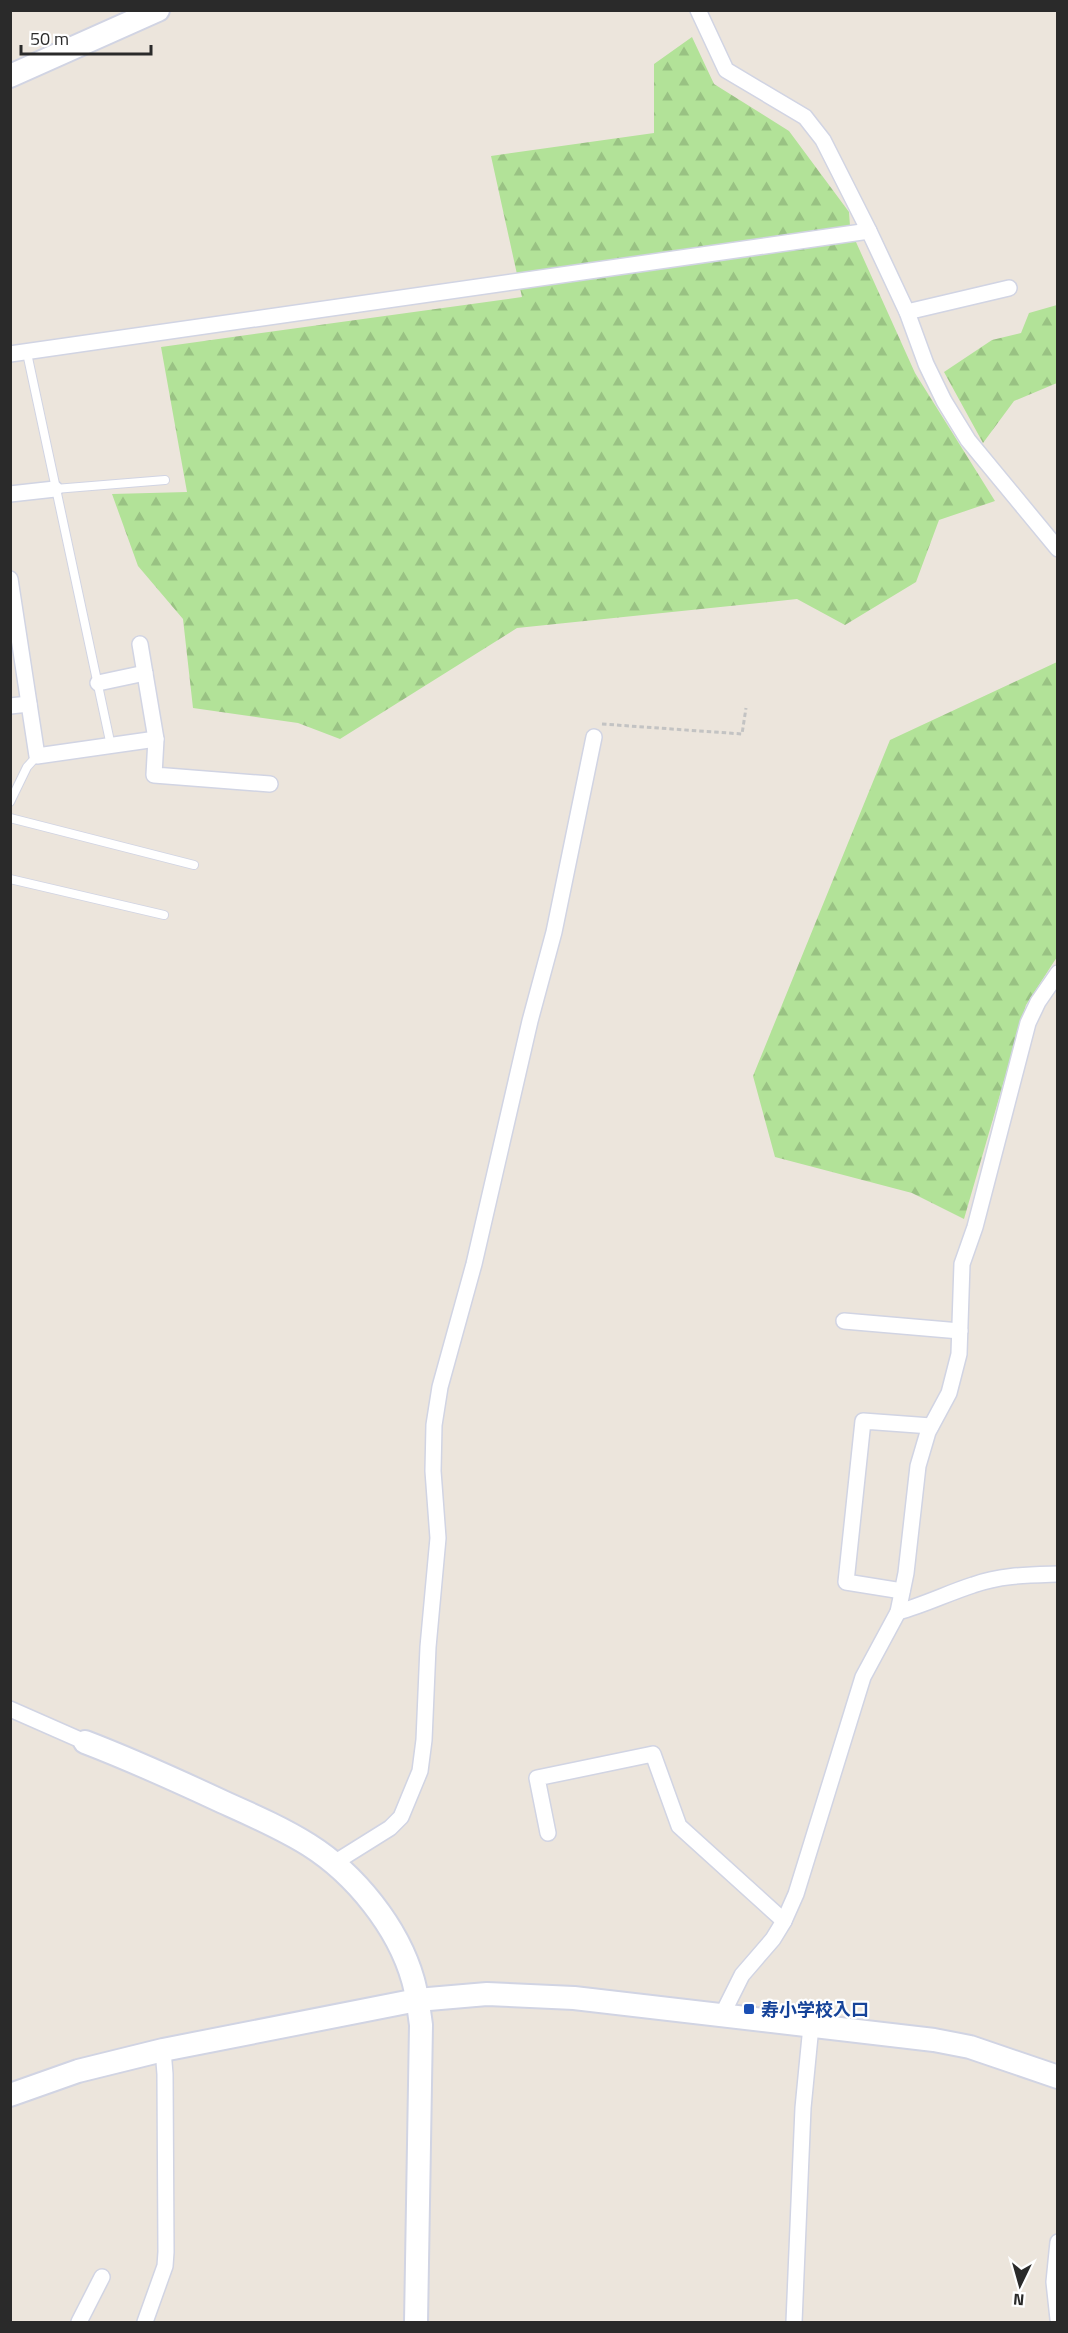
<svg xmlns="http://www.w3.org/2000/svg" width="1068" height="2333" viewBox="0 0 1068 2333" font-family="'Titillium Web','Noto Sans JP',sans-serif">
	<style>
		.forest { fill: url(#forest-firs) }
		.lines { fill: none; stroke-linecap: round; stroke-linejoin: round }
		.lane-casing { stroke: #d1d4e3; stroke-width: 10 }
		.street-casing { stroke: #d1d4e3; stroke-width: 18 }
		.secondary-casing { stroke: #d1d4e3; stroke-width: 26 }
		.path { stroke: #c3c3c3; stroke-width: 3; stroke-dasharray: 4.5 3; stroke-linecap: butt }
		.lane { stroke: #fff; stroke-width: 8 }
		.street { stroke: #fff; stroke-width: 15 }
		.secondary { stroke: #fff; stroke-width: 22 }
		.transit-dot { fill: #1a4fb4; stroke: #fff; stroke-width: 2 }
		.labels { text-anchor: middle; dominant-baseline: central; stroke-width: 4.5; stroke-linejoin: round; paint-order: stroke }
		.transit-label { font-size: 18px; font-weight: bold; fill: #164399; stroke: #fff; text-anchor: start }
	</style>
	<defs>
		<pattern id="forest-firs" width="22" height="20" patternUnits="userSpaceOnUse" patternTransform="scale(1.5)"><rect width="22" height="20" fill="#b2e298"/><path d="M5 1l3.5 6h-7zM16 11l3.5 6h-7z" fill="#99c283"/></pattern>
	</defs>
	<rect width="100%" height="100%" fill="#ece5dc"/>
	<g class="forest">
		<polygon points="692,37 714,84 789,131 849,212 850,226 856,242 915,373 995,501 939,520 916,582 845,625 797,599 517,628 340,739 298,723 193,708 183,619 138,566 112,494 187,492 161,347 522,297 491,156 654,133 654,64"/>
		<polygon points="1057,305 1057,383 1014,401 983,443 944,372 992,340 1021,333 1029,313"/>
		<polygon points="1057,662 1057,957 1026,1005 964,1219 912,1193 775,1157 753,1076 890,740"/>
	</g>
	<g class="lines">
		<defs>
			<g id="lane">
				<polyline points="27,353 111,746"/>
				<polyline points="55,489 165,480"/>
				<polyline points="10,802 27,767 37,756"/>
				<polyline points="10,818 194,865"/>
				<polyline points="10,879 164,915"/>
			</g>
			<g id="street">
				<polyline points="698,10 726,70 805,117 823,140 869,231 907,312 926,364 944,401 968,440 1058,549"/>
				<polyline points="907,312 1009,288"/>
				<polyline points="10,354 869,231"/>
				<polyline points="10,494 55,489"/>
				<polyline points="10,579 37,756 156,739"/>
				<polyline points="140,644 156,739 154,775 270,784"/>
				<polyline points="98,683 145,673"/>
				<polyline points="10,706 29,704"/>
				<polyline points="844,1321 960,1331"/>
				<polyline points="902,1591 846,1582 863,1421 931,1426"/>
				<path d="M898,1612C924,1605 948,1593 973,1585C1001,1575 1029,1575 1058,1574"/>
				<polyline points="10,1709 85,1742"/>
				<polyline points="548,1833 537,1778 653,1754 679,1826 784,1921"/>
				<polyline points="334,1863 390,1828 401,1817 420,1771 424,1740 428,1647 438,1538 433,1471 434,1425 440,1387 474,1264 530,1021 554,932 594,737"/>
				<polyline points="722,2015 742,1975 773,1939 784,1921 796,1894 863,1677 898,1612 906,1573 918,1466 928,1432 949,1393 959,1354 962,1264 975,1227 1028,1023 1038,1002 1058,973"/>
				<polyline points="1058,2242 1054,2282 1058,2319"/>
				<polyline points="79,2322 102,2277"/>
				<polyline points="145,2322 165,2266 166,2252 165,2074 163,2050"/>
				<polyline points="794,2322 803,2108 811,2026"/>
			</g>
			<g id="secondary">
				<polyline points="10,76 158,10"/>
				<path d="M85,1742C132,1760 178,1781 223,1802C252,1815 282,1828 309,1845C355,1874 398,1927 413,1980C417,1994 419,2010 421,2025L416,2322"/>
				<polyline points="10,2095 78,2071 163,2050 417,2000 487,1994 574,1998 934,2040 970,2047 1058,2077"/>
			</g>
		</defs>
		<use href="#lane" class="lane-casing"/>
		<use href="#street" class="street-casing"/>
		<use href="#secondary" class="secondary-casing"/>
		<polyline class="path" points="602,724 742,734 746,708"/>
		<use href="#lane" class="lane"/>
		<use href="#street" class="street"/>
		<use href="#secondary" class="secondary"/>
	</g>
	<rect class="transit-dot" x="743" y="2003" width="12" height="12" rx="3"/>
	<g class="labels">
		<g class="transit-label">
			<text x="761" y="2009">寿小学校入口</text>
		</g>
	</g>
	<rect width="1068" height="2333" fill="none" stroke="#2a2a2a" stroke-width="24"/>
	<g transform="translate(1020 2285) rotate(185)" stroke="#ffffff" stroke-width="4.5" paint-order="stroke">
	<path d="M0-4.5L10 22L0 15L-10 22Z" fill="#2a2a2a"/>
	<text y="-9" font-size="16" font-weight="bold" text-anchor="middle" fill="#2a2a2a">N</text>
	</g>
	<path d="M21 45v9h130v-9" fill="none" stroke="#2a2a2a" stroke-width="3"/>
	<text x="30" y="45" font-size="18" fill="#2a2a2a" stroke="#ffffff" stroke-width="4.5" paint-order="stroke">50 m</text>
</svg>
